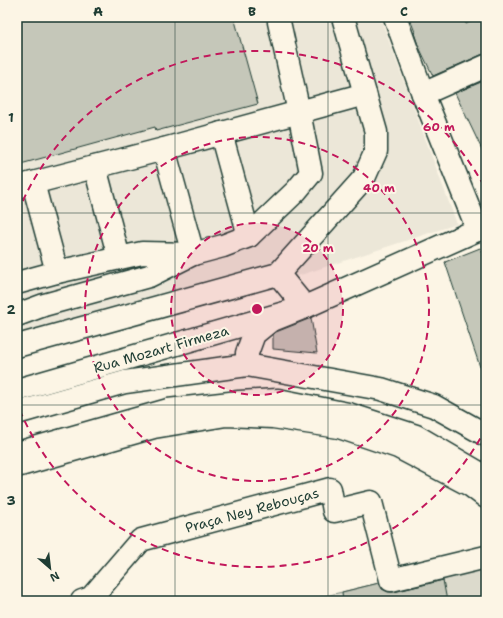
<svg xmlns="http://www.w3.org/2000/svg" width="503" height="618" viewBox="0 0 503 618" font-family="'Shantell Sans',sans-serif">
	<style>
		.built { fill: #ece7d8 }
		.green { fill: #dcdacc; stroke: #7e8c80 }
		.building { fill: #c5c7b9; stroke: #1f3d34 }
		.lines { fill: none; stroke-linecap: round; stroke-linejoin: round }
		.minor-casing { stroke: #1f3d34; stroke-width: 25 }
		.major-casing { stroke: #1f3d34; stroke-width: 25 }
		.minor { stroke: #fcf5e5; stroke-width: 22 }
		.major { stroke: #fcf5e5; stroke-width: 22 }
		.grid { fill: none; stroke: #1f3d34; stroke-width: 1; stroke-opacity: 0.55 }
		.ring { fill: none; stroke: #c2185b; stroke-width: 2; stroke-dasharray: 7 5 }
		.labels { text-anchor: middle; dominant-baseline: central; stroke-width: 4; stroke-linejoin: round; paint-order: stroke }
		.street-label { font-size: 14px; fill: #1f3d34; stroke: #fcf5e5 }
		.centre { fill: #c2185b; stroke: #fcf5e5; stroke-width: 2 }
		.ring-label { font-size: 12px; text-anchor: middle; font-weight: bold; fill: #c2185b; stroke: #fcf5e5; stroke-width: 4; stroke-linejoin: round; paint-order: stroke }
		.neatline { fill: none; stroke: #1f3d34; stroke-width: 1.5 }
		.grid-label { font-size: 13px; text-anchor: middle; font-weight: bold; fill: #1f3d34 }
	</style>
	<rect width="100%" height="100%" fill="#fcf5e5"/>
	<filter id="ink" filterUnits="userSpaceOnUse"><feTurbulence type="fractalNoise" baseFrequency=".025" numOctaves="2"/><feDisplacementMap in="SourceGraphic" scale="8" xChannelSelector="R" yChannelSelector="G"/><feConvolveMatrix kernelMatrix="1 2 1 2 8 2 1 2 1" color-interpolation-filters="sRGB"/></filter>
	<g filter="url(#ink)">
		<polygon class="built" points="17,17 380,17 457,224 233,297 17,358"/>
		<polygon class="green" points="486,557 486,601 305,601"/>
		<g class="building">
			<polygon points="17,17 234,17 258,104 156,131 155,127 17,165"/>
			<polygon points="409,17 464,17 466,24 480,17 486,17 486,54 481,55 433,76 418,45 414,33 415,32"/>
			<polygon points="486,80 486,158 455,93"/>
			<polygon points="480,248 486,267 486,372 482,373 445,262"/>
			<polygon points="311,318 317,353 273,349 273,335 276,332"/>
			<polygon points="443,580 447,601 343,601 342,592 379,583 382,589 388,592 394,592"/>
		</g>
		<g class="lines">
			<defs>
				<g id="minor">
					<polyline points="395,17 423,94 478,230"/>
					<polyline points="423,94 486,66"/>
					<polyline points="221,133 249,236"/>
					<polyline points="164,149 193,254"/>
					<polyline points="95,167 119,258"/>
					<polyline points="33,183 57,272"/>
					<polyline points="17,187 164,149 365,94"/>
					<polyline points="278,274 305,307"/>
					<polyline points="17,283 57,272 142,253 193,254 223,246 249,236 296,191 311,173 299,112 279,22"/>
					<polyline points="17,315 44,305 149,276 191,255"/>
					<polyline points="17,346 278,274 364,178 376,151 376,132 343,17"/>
					<polyline points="247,365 247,353 254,334 270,321 305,307 486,226"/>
					<polyline points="17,390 305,307"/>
					<polyline points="17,466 154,427 226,415 273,417 339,427 398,447 470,485 486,497"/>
					<polyline points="82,601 91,598 141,540 330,489 334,511 371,502 391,580 486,557"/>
				</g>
				<g id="major">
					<polyline points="17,413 125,382 247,365 381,389 434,406 486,435"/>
					<polyline points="17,453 168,410 239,402 278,400 348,414 416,436 486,477"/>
				</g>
			</defs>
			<use href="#minor" class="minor-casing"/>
			<use href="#major" class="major-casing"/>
			<use href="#minor" class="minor"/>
			<use href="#major" class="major"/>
		</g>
	</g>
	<path class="grid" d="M175,17V601M328,17V601M17,213H486M17,405H486"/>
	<circle cx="257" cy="309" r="86" fill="#c2185b" fill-opacity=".12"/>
	<g class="ring">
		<circle cx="257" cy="309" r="86"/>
		<circle cx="257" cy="309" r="172"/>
		<path d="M486 428A258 258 0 0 1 18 406M18 212A258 258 0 0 1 486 190"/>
	</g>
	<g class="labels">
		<g class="street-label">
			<text transform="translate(161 349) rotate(-16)">Rua Mozart Firmeza</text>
			<text transform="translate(252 510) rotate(-15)">Praça Ney Rebouças</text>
		</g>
	</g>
	<circle cx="257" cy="309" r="6" class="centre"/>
	<g class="ring-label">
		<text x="439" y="131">60 m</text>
		<text x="379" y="192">40 m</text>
		<text x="318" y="252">20 m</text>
	</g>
	<rect width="503" height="618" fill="none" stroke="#fcf5e5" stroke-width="44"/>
	<g transform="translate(50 568) rotate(152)" stroke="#fcf5e5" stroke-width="3" paint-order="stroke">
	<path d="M0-3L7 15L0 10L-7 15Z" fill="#1f3d34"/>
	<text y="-6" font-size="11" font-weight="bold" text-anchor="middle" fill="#1f3d34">N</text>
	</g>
	<rect x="22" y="22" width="459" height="574" class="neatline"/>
	<g class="grid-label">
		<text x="98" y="16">A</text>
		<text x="252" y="16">B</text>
		<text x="404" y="16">C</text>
		<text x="11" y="122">1</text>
		<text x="11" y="314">2</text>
		<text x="11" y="505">3</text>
	</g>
</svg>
